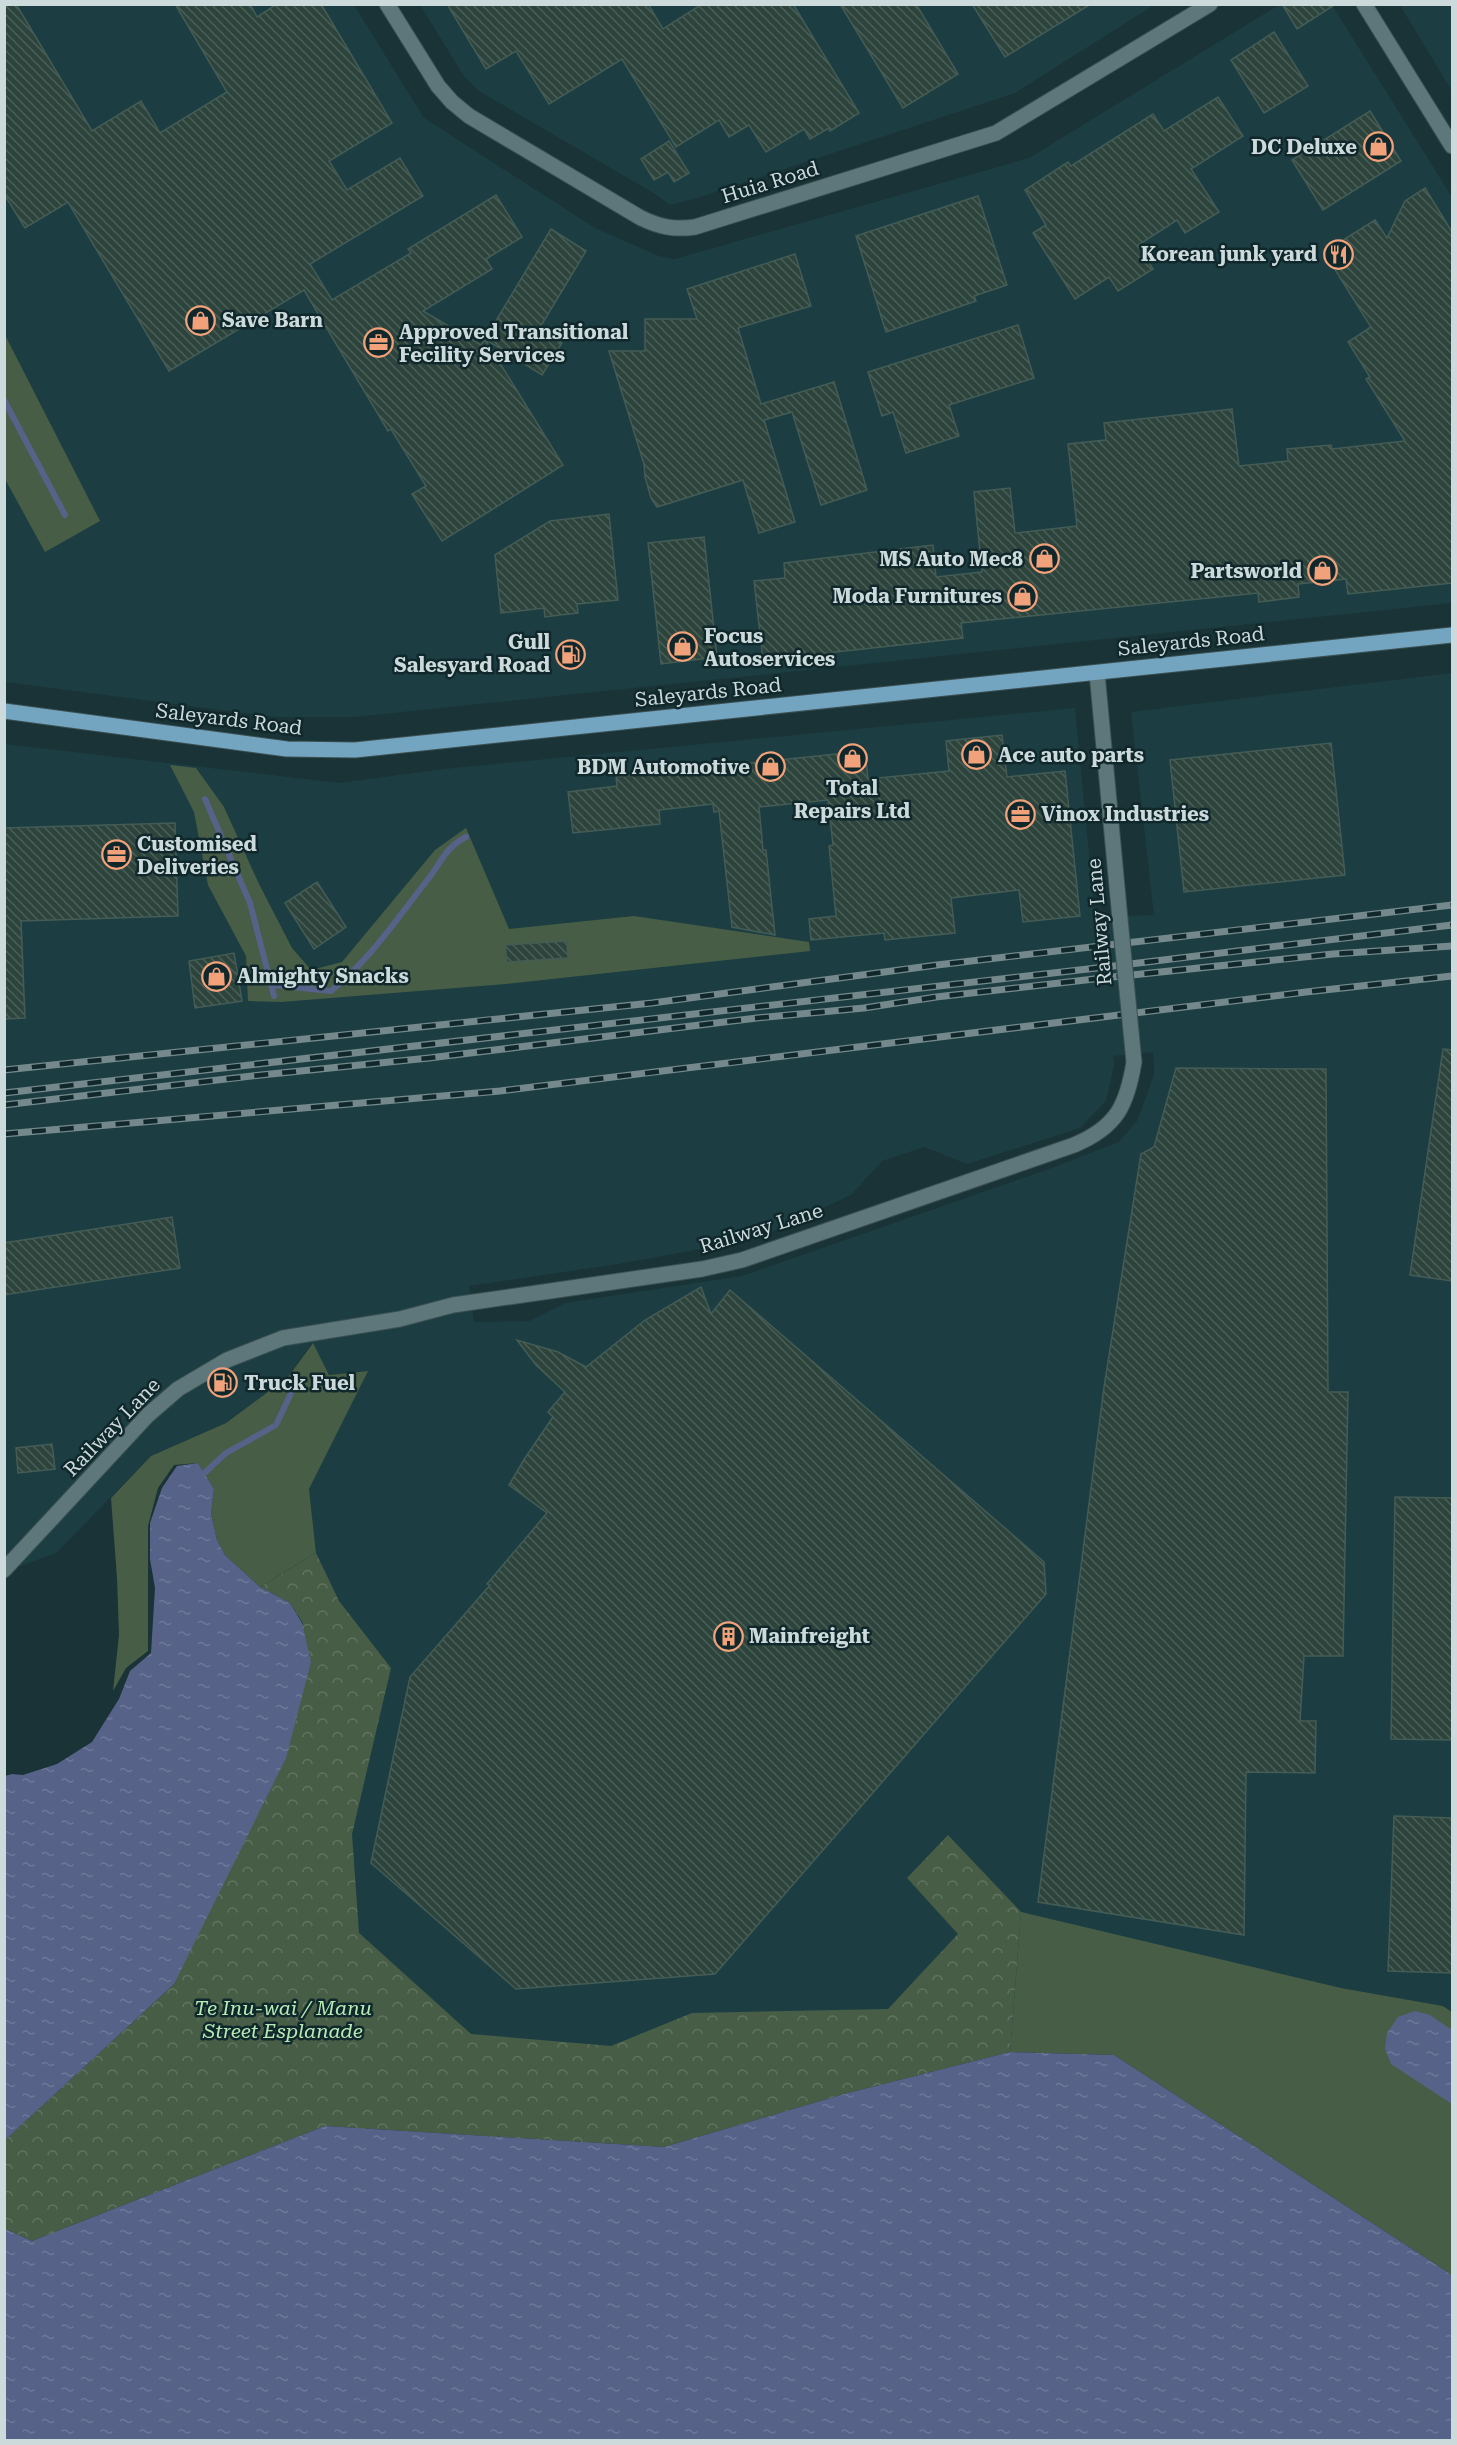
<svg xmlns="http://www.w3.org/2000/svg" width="1457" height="2445" viewBox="0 0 1457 2445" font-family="'Roboto Serif',serif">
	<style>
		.built { fill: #1c3e43; fill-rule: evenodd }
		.grass { fill: #475d46 }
		.park { fill: url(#park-crowns) }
		.water { fill: url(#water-ripples) }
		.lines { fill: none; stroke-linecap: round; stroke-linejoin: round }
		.stream { stroke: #576288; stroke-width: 6 }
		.building { fill: url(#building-back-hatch); stroke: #445c55; stroke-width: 1.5 }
		.minor-casing { stroke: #3b5052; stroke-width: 17 }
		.major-casing { stroke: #3b5052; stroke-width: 17 }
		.minor { stroke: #5d777b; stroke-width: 15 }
		.major { stroke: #73a4c0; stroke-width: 15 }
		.rail-casing { stroke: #75888b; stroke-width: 7 }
		.rail { stroke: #10282c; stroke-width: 4.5; stroke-dasharray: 14; stroke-linecap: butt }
		.minor-bridge-casing { stroke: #3b5052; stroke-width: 17; stroke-linecap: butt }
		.minor-bridge { stroke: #5d777b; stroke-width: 15 }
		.labels { text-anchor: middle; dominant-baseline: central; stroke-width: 5; stroke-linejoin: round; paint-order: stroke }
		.poi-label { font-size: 20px; font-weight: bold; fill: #ccdadc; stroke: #10282c; text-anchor: start }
		.street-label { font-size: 20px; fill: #ccdadc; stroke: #10282c }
		.park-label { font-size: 20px; font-style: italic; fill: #b7ebb3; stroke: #10282c }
	</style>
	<defs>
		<pattern id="park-crowns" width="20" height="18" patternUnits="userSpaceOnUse" patternTransform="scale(1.5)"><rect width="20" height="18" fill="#475d46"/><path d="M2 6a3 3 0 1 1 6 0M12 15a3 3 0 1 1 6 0" fill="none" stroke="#607460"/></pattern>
		<pattern id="water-ripples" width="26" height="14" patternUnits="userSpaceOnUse" patternTransform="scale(1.5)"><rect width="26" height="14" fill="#576288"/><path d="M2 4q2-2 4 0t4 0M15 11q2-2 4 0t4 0" fill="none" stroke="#6e7898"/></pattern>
		<pattern id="building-back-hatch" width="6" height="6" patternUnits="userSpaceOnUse" patternTransform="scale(1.5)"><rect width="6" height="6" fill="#2d443d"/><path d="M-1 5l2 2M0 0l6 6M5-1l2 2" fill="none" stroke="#4a5e58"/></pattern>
	</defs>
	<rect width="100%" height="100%" fill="#1a3336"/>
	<g class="built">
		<polygon points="5,5 354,5 424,118 595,228 659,256 675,259 1029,158 1279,5 1332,5 1452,197 1452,603 354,717 276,717 5,682"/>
		<polygon points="420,5 1154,5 1015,93 697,198 670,205 657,195 479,91 464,76"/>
		<polygon points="1400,5 1452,5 1452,91"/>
		<path d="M1452,673V2012L1443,2006L1341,1988L607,2116L269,2037L303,1571L316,1553L309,1489L367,1371L329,1375L312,1343L288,1377L226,1423L151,1456L56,1553L5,1572V744L339,783L444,769L1075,708L1095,917L1154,915L1131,712ZM1153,1052L1154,1074L1145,1100L1137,1121L1119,1142L1049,1169L742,1276L565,1303L529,1321L474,1322L469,1286L618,1264L739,1242L769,1233L851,1195L882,1161L924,1147L967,1164L1080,1128L1106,1101L1114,1065L1113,1056Z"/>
	</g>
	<g class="grass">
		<polygon points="5,335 100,521 45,552 5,479"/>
		<polygon points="170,765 196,768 224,807 259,884 292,948 311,970 342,962 435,850 466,828 509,929 634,916 809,942 810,951 506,984 281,1002 248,1001 246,956 208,885 194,812"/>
		<polygon points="313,1343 329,1375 368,1371 309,1489 316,1553 260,1587 225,1555 217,1540 211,1514 214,1489 198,1463 174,1465 158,1488 148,1526 148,1651 126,1668 113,1691 119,1635 117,1578 111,1498 151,1456 226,1423 288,1377"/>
		<polygon points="1021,1912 1341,1988 1443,2006 1452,2012 1452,2275 1114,2055 1010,2052"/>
	</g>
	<polygon class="park" points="316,1553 339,1601 391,1668 352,1834 359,1933 471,2034 611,2046 692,2013 888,2009 958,1934 907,1878 948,1835 1021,1912 1010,2052 844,2094 664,2147 325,2126 32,2241 5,2229 5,2140 174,1984 303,1623 290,1603 260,1587"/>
	<g class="water">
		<polygon points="198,1463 214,1489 211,1514 217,1540 225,1555 260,1587 290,1603 302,1623 311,1662 286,1758 174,1984 5,2140 5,1776 12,1774 23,1775 57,1764 92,1742 119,1699 130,1671 151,1653 155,1588 150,1559 150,1523 162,1488 177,1466"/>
		<polygon points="1415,2011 1430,2015 1452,2030 1452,2104 1391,2064 1385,2049 1387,2033 1398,2017"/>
		<polygon points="1010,2052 1114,2055 1452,2275 1452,2440 5,2440 5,2229 32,2241 325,2126 664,2147 844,2094"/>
	</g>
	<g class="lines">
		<g class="stream">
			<polyline points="4,400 65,515"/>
			<polyline points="205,799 250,903 274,996"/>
			<path d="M273,985L331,991C370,960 398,917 429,878C443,860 444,849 466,837"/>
			<polyline points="198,1479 226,1453 276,1425 293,1389"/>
		</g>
	</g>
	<g class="building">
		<polygon points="4,4 16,4 92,131 141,101 160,133 227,92 175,4 250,4 257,17 277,4 321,4 392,123 329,161 347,190 400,158 423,196 310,264 332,300 411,253 408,249 496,195 522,237 486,259 492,269 423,311 481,345 485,339 563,465 442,541 412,494 426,486 391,429 388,431 304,290 169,371 68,202 25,228 4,194"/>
		<polygon points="447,4 648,4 663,29 702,4 793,4 859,113 830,131 829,128 810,139 804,129 766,152 749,125 729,137 719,120 676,147 622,59 549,104 516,51 486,69"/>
		<polygon points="840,4 916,4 958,74 903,108"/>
		<polygon points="972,4 1091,4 1005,57"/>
		<polygon points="1282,4 1336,4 1297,29"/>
		<polygon points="1274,32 1308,86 1264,113 1231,60"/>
		<polygon points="1218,97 1243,136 1191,169 1219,212 1185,233 1177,220 1138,245 1153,269 1118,291 1109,277 1075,299 1033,233 1046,225 1025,190 1068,162 1071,166 1153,114 1164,131"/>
		<polygon points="1370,111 1401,161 1323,210 1292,160"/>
		<polygon points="669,141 689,173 674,182 668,172 654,180 641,159"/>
		<polygon points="1425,188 1452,232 1452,583 1348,594 1346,579 1298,584 1299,597 1259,602 1258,593 961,623 963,638 763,660 754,581 785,578 784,563 933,545 936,577 982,572 974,492 1010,488 1015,533 1077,526 1068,444 1106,440 1104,423 1232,409 1239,466 1288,461 1287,449 1331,445 1332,449 1405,441 1366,379 1370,377 1348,342 1371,327 1324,252 1375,220 1387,238 1405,201"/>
		<polygon points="978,196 1007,285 974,296 976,301 886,332 856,236"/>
		<polygon points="551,229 586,251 539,329 562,343 542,375 485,339"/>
		<polygon points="795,254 811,306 738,328 761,404 834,382 867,490 821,505 792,412 764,420 795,522 759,533 743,480 657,507 651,498 645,477 644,464 609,351 645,351 645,319 697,319 687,289"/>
		<polygon points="1018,325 1034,378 949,405 959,436 906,453 893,412 882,416 868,372"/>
		<polygon points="609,514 618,600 577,604 578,613 560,615 545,617 544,608 501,613 495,555 550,521"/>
		<polygon points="704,537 717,657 661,664 648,543"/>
		<polygon points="1002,735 1007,777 1065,771 1080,916 1023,922 1019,890 951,898 955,933 885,940 884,933 811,940 809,919 836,916 829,846 833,845 828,800 759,807 763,850 766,850 775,935 732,927 719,811 714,812 713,804 659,810 660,824 573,833 568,792 617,786 616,777 865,751 868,779 949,771 946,741"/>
		<polygon points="1331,743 1345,875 1184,892 1170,760"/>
		<polygon points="175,823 178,916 21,921 25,1018 4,1019 4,828"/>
		<polygon points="317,882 346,927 314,949 285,903"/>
		<polygon points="567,941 568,958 507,962 505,945"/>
		<polygon points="234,953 242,1001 195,1008 189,961"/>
		<polygon points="1443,1049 1452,1050 1452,1281 1410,1275"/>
		<polygon points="1176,1068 1326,1069 1328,1392 1348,1392 1343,1656 1304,1656 1300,1721 1316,1721 1315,1773 1246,1772 1244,1935 1038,1902 1104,1387 1141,1154 1154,1147"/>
		<polygon points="172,1217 180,1268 4,1295 4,1243"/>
		<polygon points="701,1287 711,1314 730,1290 1044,1562 1046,1594 715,1974 516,1989 371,1863 410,1677 490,1585 487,1584 547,1513 509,1485 525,1458 553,1417 548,1412 565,1392 536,1365 517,1340 558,1352 586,1367 645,1320"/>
		<polygon points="52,1444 55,1469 18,1473 16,1448"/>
		<polygon points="1395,1497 1452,1498 1452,1740 1391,1739"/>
		<polygon points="1394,1816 1452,1818 1452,1973 1388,1971"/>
	</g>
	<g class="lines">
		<defs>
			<g id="minor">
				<path d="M387,4L438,86L452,102L469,116L641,218C660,227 674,230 695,227L996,133L1210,4"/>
				<polyline points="1364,4 1452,146"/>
				<polyline points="1097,673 1120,919"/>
				<path d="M4,1570L148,1415L178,1389L227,1360L283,1338L400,1319L453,1305L702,1269L742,1260L1074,1145C1117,1127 1127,1105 1134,1062"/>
			</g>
			<polyline id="major" points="4,711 287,749 355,750 1452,635"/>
		</defs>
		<use href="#minor" class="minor-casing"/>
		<use href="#major" class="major-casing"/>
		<use href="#minor" class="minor"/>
		<use href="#major" class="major"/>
		<defs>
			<g id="rail">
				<polyline points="4,1070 652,1003 937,965 1452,905"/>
				<polyline points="4,1093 1114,966 1452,925"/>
				<polyline points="4,1105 261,1075 429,1058 757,1018 864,1008 936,997 1103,978 1333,954 1452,946"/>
				<polyline points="4,1134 500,1091 1306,992 1452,976"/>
			</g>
		</defs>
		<use href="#rail" class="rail-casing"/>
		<use href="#rail" class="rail"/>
		<defs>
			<polyline id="minor-bridge" points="1120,919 1134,1062"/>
		</defs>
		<use href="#minor-bridge" class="minor-bridge-casing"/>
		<use href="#minor-bridge" class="minor-bridge"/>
	</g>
	<defs>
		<symbol id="shop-ring" viewBox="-11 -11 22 22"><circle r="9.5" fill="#10282c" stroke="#f1a27b" stroke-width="1.5"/><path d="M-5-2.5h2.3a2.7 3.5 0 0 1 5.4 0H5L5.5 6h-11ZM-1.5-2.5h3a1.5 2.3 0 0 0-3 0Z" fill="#f1a27b"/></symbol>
		<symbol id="restaurant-ring" viewBox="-11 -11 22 22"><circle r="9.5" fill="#10282c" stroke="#f1a27b" stroke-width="1.5"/><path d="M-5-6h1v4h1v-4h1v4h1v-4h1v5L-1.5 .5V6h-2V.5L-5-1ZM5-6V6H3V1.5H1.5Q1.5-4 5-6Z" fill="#f1a27b"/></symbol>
		<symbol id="office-ring" viewBox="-11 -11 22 22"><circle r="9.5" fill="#10282c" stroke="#f1a27b" stroke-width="1.5"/><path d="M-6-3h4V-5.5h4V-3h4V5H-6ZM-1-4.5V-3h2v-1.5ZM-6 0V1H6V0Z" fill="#f1a27b"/></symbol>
		<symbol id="fuel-ring" viewBox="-11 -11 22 22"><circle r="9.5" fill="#10282c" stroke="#f1a27b" stroke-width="1.5"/><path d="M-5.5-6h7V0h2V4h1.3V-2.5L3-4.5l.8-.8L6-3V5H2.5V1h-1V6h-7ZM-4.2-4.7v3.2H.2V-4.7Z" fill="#f1a27b"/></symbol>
		<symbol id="building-ring" viewBox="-11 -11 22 22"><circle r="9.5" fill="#10282c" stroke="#f1a27b" stroke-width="1.5"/><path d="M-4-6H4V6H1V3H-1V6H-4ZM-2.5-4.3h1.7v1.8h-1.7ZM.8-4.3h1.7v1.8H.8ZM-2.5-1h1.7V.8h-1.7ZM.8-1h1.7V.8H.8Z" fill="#f1a27b"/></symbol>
	</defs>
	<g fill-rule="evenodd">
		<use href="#shop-ring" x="1362" y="130" width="33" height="33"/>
		<use href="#restaurant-ring" x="1322" y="238" width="33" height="33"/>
		<use href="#shop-ring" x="184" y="304" width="33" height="33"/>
		<use href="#office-ring" x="362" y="326" width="33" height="33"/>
		<use href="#shop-ring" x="1028" y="542" width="33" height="33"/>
		<use href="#shop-ring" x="1306" y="554" width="33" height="33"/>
		<use href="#shop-ring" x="1006" y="580" width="33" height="33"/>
		<use href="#shop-ring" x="666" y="630" width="33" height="33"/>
		<use href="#fuel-ring" x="554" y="638" width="33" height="33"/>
		<use href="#shop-ring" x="960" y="738" width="33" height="33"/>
		<use href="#shop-ring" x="836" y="742" width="33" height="33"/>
		<use href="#shop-ring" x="754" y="750" width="33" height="33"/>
		<use href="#office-ring" x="1004" y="798" width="33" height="33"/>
		<use href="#office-ring" x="100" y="838" width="33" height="33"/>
		<use href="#shop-ring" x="200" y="960" width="33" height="33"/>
		<use href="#fuel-ring" x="206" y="1366" width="33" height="33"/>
		<use href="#building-ring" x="712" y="1620" width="33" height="33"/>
	</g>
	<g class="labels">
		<g class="poi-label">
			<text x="1357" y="147" text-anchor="end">DC Deluxe</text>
			<text x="1317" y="254" text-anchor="end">Korean junk yard</text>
			<text x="222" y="320">Save Barn</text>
			<text x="399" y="332">Approved Transitional<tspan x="399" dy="23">Fecility Services</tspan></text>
			<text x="1023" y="559" text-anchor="end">MS Auto Mec8</text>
			<text x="1302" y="571" text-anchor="end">Partsworld</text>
			<text x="1002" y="596" text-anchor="end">Moda Furnitures</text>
			<text x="704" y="636">Focus<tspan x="704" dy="23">Autoservices</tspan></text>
			<text x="550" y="642" text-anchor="end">Gull<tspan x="550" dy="23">Salesyard Road</tspan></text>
			<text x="998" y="755">Ace auto parts</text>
			<text x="750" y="767" text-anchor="end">BDM Automotive</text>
			<text x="852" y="788" text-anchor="middle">Total<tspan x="852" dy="23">Repairs Ltd</tspan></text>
			<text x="1041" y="814">Vinox Industries</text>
			<text x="137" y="844">Customised<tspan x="137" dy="23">Deliveries</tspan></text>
			<text x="237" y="976">Almighty Snacks</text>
			<text x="244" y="1383">Truck Fuel</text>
			<text x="749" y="1636">Mainfreight</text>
		</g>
		<g class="street-label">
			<text transform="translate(770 182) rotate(-17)">Huia Road</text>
			<text transform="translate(1191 641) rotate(-6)">Saleyards Road</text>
			<text transform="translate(708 692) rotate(-6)">Saleyards Road</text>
			<text transform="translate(229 719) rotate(7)">Saleyards Road</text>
			<text transform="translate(1099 922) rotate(-95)">Railway Lane</text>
			<text transform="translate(761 1228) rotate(-17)">Railway Lane</text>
			<text transform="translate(112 1427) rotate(-46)">Railway Lane</text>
		</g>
		<g class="park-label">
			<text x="283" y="2008">Te Inu-wai / Manu<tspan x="283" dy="23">Street Esplanade</tspan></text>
		</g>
	</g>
	<rect width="1457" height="2445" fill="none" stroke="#ccdadc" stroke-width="12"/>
</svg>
